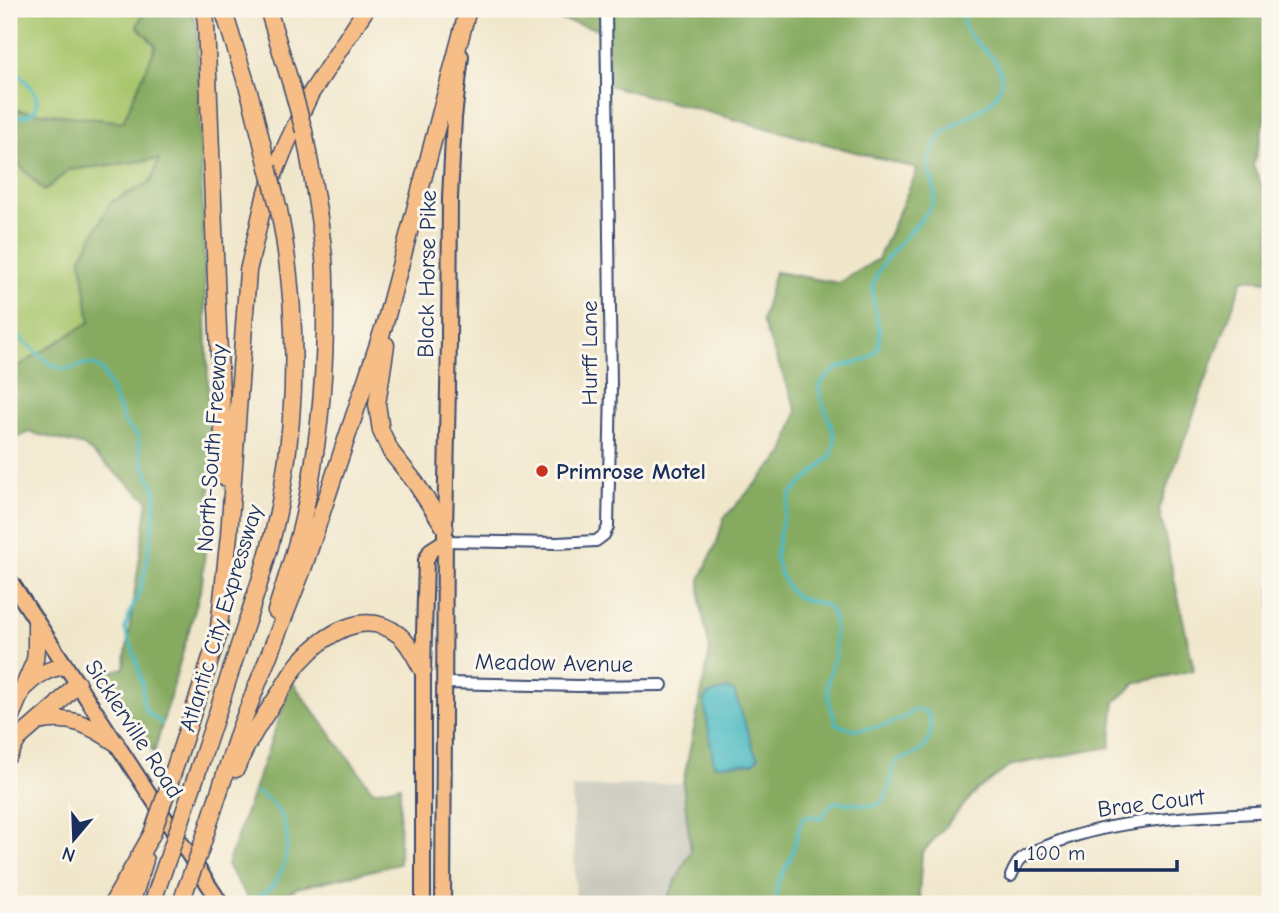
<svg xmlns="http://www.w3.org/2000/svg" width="1279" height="913" viewBox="0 0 1279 913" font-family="'Comic Neue',sans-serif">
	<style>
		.industrial { fill: #c5c5b8 }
		.green { fill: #a8c66d; stroke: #627a66; stroke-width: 2 }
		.forest { fill: #86ab60; stroke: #506d5f; stroke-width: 2 }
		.water { fill: #4ab9c1; stroke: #327490; stroke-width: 2 }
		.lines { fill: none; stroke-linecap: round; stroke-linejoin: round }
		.stream { stroke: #4ab9c1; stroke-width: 3.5 }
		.minor-casing { stroke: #3b4a6e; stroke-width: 14 }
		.major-casing { stroke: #3b4a6e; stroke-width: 18 }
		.highway-casing { stroke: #3b4a6e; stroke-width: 19 }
		.minor { stroke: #fff; stroke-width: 10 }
		.major { stroke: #f6be86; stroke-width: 14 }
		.highway { stroke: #f6be86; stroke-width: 16 }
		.highway-bridge-casing { stroke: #3b4a6e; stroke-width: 19; stroke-linecap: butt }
		.highway-bridge { stroke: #f6be86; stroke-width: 16 }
		.poi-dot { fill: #c8321e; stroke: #fbf7ec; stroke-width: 2.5 }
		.labels { text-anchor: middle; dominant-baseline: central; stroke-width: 6; stroke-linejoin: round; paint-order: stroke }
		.street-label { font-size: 23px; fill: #1b2f5e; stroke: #fbf7ec }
		.poi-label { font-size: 23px; font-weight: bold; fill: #1b2f5e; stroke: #fbf7ec; text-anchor: start }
	</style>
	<rect width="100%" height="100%" fill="#fbf7ec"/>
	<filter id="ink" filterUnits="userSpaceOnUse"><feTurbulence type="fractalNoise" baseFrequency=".0143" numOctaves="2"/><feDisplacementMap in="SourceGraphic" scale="14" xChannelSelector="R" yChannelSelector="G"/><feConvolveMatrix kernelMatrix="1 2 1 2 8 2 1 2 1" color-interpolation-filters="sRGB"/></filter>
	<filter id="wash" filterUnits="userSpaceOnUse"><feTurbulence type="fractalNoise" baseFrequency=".00686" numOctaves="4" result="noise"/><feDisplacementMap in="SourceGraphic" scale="28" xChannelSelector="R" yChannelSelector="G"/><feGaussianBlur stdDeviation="1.57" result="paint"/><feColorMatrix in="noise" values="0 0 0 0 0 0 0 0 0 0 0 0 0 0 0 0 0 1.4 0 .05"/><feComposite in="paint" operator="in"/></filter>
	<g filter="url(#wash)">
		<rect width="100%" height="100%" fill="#f0e6ca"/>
		<polygon class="industrial" points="683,783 691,851 664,904 576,904 572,788"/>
		<g class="green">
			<polygon points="9,9 146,9 137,26 156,46 123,122 15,110 9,125"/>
			<polygon points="9,154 44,191 69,170 159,159 151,182 111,202 81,258 90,322 9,372"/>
		</g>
		<g class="forest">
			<polygon points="146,9 191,9 197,27 211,478 202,584 154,753 103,674 124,668 148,500 84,446 29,432 9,442 9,372 90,322 81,258 111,202 151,182 159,159 69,170 44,191 9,154 9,125 15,110 123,122 156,46 137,26"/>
			<polygon points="516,9 1270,9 1270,99 1253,166 1270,203 1270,281 1243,279 1159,509 1194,670 1136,683 1115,702 1110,747 1012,765 977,790 922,853 919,893 923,904 664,904 691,851 683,783 710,651 701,606 700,580 717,542 724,518 784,453 797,411 762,321 775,272 839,283 878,259 918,169 608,85 607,31"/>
			<polygon points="292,682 373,791 400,786 399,864 297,888 271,904 252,904 227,865"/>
		</g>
		<polygon class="water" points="726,689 734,691 755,753 759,757 753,763 714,765 704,701 707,695"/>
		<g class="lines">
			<g class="stream">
				<path d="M9,67C17,72 34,87 36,97C40,116 22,119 9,115"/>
				<path d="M9,328C20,337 45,362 56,367C74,375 86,353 103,372L122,416L126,425L137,435L142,462L154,487L156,495L152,531L145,572L139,594L130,612L125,629L136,659L142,684L144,706L147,712L161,723"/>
				<path d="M247,904C256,898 267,893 274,884C290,863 293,826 274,805C269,800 262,796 256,792"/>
				<path d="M775,904L778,882L791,857L802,818L808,816L822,818C826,810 829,804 838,802L875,806C893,797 889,779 894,763C902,756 915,757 923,749C931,740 937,714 921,710C914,708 906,717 901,719C884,727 852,735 836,723L829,701L827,684L835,653L834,620L832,613L826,605L800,599L790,591L781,576L775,556L782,523L791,494L830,457C845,435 819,409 819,386C824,379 831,372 839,368C850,363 870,363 876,350C887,329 868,307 874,282C881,257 917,228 932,205C939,187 931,184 929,169C928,156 936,143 943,134C960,115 1004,108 1001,76C999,48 958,45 963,9"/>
			</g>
		</g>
	</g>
	<g filter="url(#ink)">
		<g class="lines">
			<defs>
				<g id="minor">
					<polyline points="445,541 557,543 596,541 604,535 608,527 611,386 606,9"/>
					<polyline points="1270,567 1270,605"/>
					<polyline points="446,683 579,686 662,685"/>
					<path d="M1011,876C1014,869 1017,862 1022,858C1029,852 1039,849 1047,846C1115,817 1197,817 1270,812"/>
				</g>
				<g id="major">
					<polyline points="9,579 221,904"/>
					<polyline points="423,904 423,671 426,560 431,550 445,541"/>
					<polyline points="443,904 445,528 449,341 450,198 454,118 461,56"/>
				</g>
				<g id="highway">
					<polyline points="204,9 206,23 218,330 225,478"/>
					<polyline points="223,9 250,95 268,167"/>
					<polyline points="268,9 293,91"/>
					<polyline points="386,345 377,404 381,431 391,452 415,482 445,528"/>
					<path d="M276,611C285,581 296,550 303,519C317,456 324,392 325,328C325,305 326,281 324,258C320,216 312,173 304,131"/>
					<path d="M26,686C38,674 49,669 65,666"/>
					<polyline points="9,721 35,660 36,649 36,621"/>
					<path d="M38,722C71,715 90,725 116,743"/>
					<polyline points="9,755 18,739 57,705 77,683"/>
					<path d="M236,769C247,742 263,718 279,694C286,683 292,671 300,662C324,635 364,607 399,635C410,644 416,659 423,671"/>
					<polyline points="166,794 218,636 229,535 248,271 265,197 287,143 311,93 366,9"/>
					<path d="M182,818C203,756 224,693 244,630C259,585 274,539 282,491C298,399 297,302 279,210"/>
					<polyline points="200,851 239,731 303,569 385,323 468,9"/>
					<polyline points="112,904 152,834"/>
					<polyline points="131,904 145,860"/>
					<polyline points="152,904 169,855"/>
					<polyline points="181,904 186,888"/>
				</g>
			</defs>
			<use href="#minor" class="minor-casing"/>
			<use href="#major" class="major-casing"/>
			<use href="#highway" class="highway-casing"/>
			<use href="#minor" class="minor"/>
			<use href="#major" class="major"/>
			<use href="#highway" class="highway"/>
			<defs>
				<g id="highway-bridge">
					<polyline points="293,91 304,131"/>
					<polyline points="268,167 279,210"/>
					<polyline points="152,834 166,794"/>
					<polyline points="169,855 182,818"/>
					<polyline points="186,888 200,851"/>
				</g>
			</defs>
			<use href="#highway-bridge" class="highway-bridge-casing"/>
			<use href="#highway-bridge" class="highway-bridge"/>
		</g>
	</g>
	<circle class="poi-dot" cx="542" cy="471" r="7"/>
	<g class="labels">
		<g class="street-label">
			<text transform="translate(427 274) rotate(-89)">Black Horse Pike</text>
			<text transform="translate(589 353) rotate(-90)">Hurff Lane</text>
			<text transform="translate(212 448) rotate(-86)">North-South Freeway</text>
			<text transform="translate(221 618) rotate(-73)">Atlantic City Expressway</text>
			<text transform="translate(554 663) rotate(1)">Meadow Avenue</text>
			<text transform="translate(134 729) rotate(57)">Sicklerville Road</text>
			<text transform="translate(1151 803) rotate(-7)">Brae Court</text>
		</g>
		<g class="poi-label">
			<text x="556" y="471">Primrose Motel</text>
		</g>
	</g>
	<rect width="1279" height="913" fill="none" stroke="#fbf7ec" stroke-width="35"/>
	<g transform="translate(74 839) rotate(199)" stroke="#fbf7ec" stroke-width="5" paint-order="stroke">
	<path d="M0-5L12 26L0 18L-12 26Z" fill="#1b2f5e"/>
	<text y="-10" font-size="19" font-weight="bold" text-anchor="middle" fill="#1b2f5e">N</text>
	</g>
	<path d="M1016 860v10h161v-10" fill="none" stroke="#1b2f5e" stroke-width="3.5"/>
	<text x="1027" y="860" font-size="21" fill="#1b2f5e" stroke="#fbf7ec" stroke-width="5" paint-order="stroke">100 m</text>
</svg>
